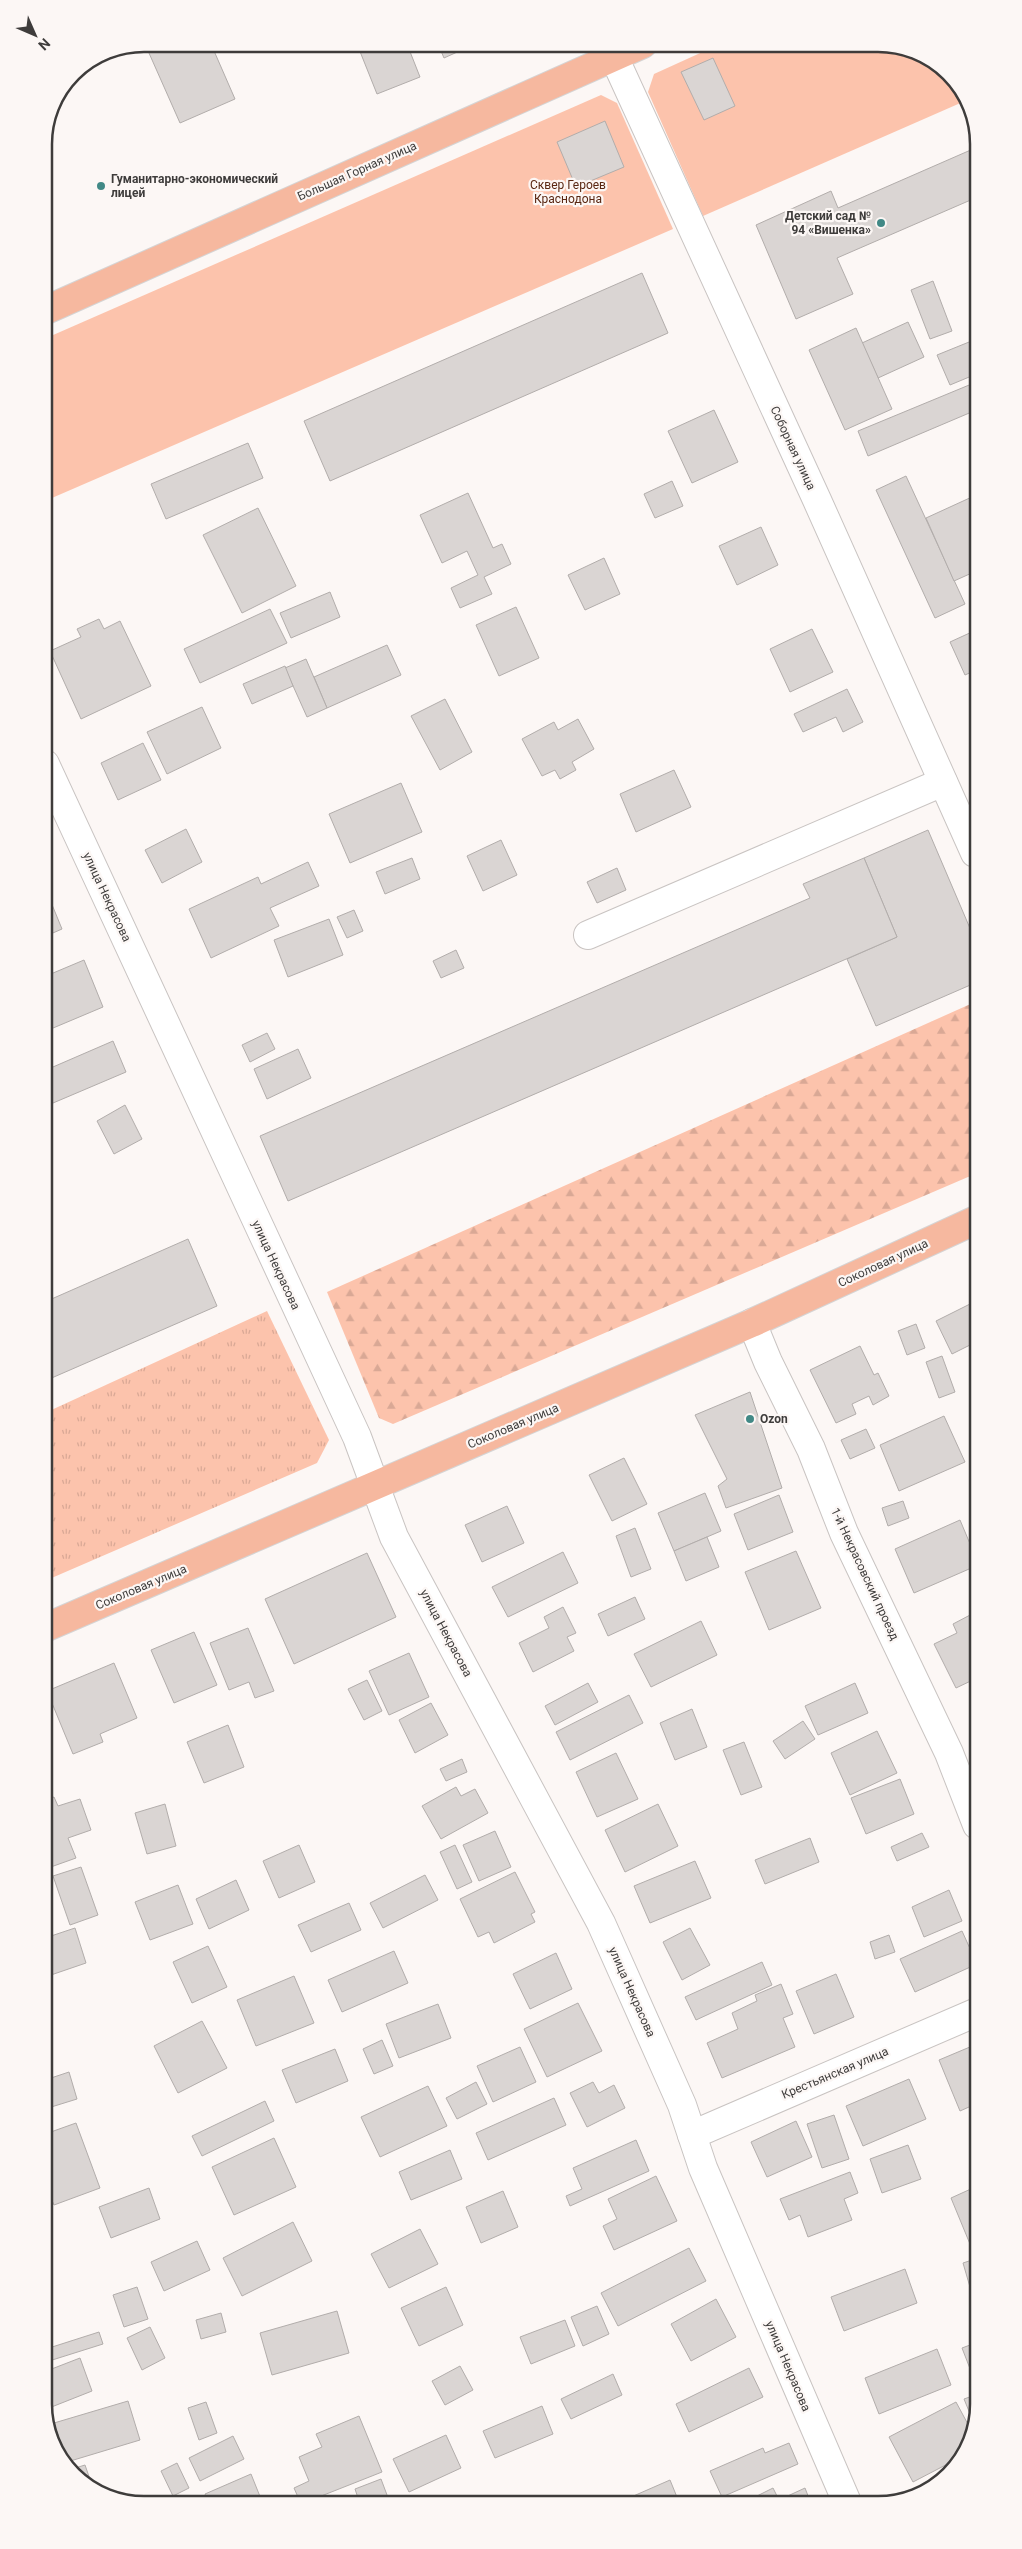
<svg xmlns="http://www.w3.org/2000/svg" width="1022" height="2549" viewBox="0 0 1022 2549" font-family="Roboto,sans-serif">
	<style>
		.grass { fill: url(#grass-tufts) }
		.forest { fill: url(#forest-firs) }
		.park { fill: #fcc3ac }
		.building { fill: #dad5d3; stroke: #b2adab }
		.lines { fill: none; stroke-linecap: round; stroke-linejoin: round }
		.minor-casing { stroke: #c9c4c2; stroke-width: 30 }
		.primary-casing { stroke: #d5d4d4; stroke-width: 30 }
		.minor { stroke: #fff; stroke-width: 28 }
		.primary { stroke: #f6b89f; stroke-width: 28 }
		.poi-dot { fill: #418986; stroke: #fcf7f5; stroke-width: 2 }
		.labels { text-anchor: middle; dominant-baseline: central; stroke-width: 4.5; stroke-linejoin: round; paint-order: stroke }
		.street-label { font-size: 12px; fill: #3e3c3b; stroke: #fcf7f5 }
		.poi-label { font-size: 12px; font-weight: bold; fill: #3e3c3b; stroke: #fcf7f5; text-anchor: start }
		.park-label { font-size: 12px; fill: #5a2712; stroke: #fcf7f5 }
		.rim { fill: none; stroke: #3e3c3b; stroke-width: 2.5 }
	</style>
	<defs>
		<pattern id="grass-tufts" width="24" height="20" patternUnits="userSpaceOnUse" patternTransform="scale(1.25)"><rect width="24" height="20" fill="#fcc3ac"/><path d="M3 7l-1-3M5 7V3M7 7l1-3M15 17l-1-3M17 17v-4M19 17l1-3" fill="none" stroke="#d9a895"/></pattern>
		<pattern id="forest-firs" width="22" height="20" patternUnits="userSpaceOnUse" patternTransform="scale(1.25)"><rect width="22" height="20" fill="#fcc3ac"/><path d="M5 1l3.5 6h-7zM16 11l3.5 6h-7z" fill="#d9a895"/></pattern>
	</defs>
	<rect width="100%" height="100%" fill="#fcf7f5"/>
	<polygon class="grass" points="267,1311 329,1440 317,1463 47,1580 47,1412"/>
	<polygon class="forest" points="975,1002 975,1174 393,1424 379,1418 327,1292"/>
	<g class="park">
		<polygon points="720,44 885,44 939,65 965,101 703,216 648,92 654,74"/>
		<polygon points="601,95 617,103 673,229 45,501 44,339"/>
	</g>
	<g class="building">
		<polygon points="145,44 211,44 235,99 180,123"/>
		<polygon points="357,44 407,44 420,77 377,94"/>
		<polygon points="438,44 475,44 444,58"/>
		<polygon points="713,58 735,106 704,120 681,72"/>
		<polygon points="605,121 624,167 576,187 557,142"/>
		<polygon points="973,149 973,199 837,258 853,294 796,319 756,225 831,191 838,208"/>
		<polygon points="642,273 668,333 330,481 304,421"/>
		<polygon points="933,281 952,331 930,339 911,290"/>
		<polygon points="908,322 924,357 878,378 862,343"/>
		<polygon points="856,328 892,409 845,430 809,350"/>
		<polygon points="974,340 974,375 950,385 937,355"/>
		<polygon points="974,383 974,411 868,456 858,431"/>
		<polygon points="714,410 738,462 692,483 668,431"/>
		<polygon points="248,443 263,478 166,519 151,484"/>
		<polygon points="906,476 965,604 935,618 876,490"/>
		<polygon points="672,481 683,506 655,518 644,494"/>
		<polygon points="468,493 493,548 502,544 511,564 484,577 492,594 460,608 451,588 478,575 467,551 442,563 420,515"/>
		<polygon points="974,496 974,572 954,581 926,518"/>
		<polygon points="258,508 296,586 242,613 203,535"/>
		<polygon points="761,527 778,565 737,585 719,546"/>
		<polygon points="604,558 620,594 585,610 568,575"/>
		<polygon points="330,592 340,617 291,638 280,613"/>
		<polygon points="516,607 539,658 499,676 476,625"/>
		<polygon points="270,609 287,643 200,683 184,649"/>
		<polygon points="99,619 104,629 120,621 151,686 81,719 50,651 81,637 77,629"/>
		<polygon points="812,629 833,672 790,692 770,649"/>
		<polygon points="974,631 974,671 965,675 950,642"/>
		<polygon points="387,645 401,675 327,708 314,677"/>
		<polygon points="306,659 327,708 307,717 285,668"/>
		<polygon points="285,666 293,686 252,704 243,684"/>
		<polygon points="847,689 863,722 843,732 836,717 803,732 794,714"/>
		<polygon points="445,699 472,752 440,770 411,716"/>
		<polygon points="202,707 221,748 167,774 147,732"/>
		<polygon points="578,719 594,749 572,762 576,770 560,779 555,770 542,776 522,739 554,722 558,730"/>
		<polygon points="143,743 161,780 118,800 101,763"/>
		<polygon points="674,770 691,807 636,832 620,794"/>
		<polygon points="401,783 422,832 350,863 329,814"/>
		<polygon points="186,829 202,862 162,883 145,850"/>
		<polygon points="928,830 975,940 975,983 876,1026 847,959 897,937 864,858"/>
		<polygon points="501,840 517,875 483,891 467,856"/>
		<polygon points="412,858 420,879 385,894 376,872"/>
		<polygon points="864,858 897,937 288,1201 260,1136 810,898 803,884"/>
		<polygon points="308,862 319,886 270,908 279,926 211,958 189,909 258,877 261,884"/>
		<polygon points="617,868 626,890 597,903 587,882"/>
		<polygon points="46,890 62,929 46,936"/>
		<polygon points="354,910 363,931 347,938 337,917"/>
		<polygon points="329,919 343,955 288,977 274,940"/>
		<polygon points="456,950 464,968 441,978 433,961"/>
		<polygon points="84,960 103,1007 46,1031 46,976"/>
		<polygon points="267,1033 275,1049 250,1062 242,1045"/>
		<polygon points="113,1041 126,1072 46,1106 46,1070"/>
		<polygon points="298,1049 311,1078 267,1099 254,1069"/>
		<polygon points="125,1105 142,1139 114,1154 97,1121"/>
		<polygon points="188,1239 217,1306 47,1380 47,1301"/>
		<polygon points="976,1301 976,1342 952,1354 936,1321"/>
		<polygon points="916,1324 925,1348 907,1355 898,1331"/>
		<polygon points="860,1346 874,1375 878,1373 889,1396 873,1405 869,1396 852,1404 856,1414 836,1423 810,1370"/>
		<polygon points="942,1356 955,1392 939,1398 926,1362"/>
		<polygon points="750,1392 782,1488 726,1508 718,1486 727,1479 695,1415"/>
		<polygon points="944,1416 965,1462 899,1491 880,1445"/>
		<polygon points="866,1429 875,1448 850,1459 841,1440"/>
		<polygon points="976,1437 976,1453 970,1439"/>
		<polygon points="624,1458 647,1504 612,1521 589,1475"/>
		<polygon points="705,1493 721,1531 674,1551 658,1513"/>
		<polygon points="779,1495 793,1532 748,1550 734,1514"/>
		<polygon points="903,1501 909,1518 888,1526 882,1508"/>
		<polygon points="507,1506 524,1543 482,1562 465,1525"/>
		<polygon points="960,1520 976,1558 976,1566 914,1593 895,1549"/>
		<polygon points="635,1528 651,1569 631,1577 616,1536"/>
		<polygon points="707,1537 719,1567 686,1581 674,1551"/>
		<polygon points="796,1551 821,1608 769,1630 745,1572"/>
		<polygon points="563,1552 578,1583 508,1617 492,1587"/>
		<polygon points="367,1553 396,1617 294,1664 265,1599"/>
		<polygon points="635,1597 645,1619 608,1636 598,1614"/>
		<polygon points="563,1607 576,1633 567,1637 574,1651 533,1672 519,1643 549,1628 544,1617"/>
		<polygon points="972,1614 976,1624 977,1678 956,1688 934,1644 957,1633 953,1624"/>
		<polygon points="701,1621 717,1655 651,1687 634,1654"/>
		<polygon points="248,1628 274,1691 255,1698 249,1682 229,1690 210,1643"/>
		<polygon points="194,1632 217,1685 174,1703 151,1650"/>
		<polygon points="409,1653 429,1697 389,1715 369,1671"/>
		<polygon points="114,1663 137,1718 100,1734 103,1742 73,1754 47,1691"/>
		<polygon points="367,1680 382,1711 364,1720 348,1689"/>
		<polygon points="588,1683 598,1702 555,1725 545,1706"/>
		<polygon points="855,1683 868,1713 818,1735 805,1706"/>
		<polygon points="629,1695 643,1723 570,1760 556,1732"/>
		<polygon points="431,1703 448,1735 415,1753 399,1720"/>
		<polygon points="692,1709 707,1747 675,1760 660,1723"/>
		<polygon points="803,1721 815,1739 785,1759 773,1741"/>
		<polygon points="228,1725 244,1767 204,1783 187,1742"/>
		<polygon points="877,1731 897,1773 850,1795 831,1753"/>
		<polygon points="744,1742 762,1787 741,1795 723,1750"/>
		<polygon points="616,1753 638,1799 597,1817 576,1772"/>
		<polygon points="462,1759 467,1772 446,1781 440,1769"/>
		<polygon points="900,1779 914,1814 866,1834 851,1798"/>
		<polygon points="456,1787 461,1796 475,1789 488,1813 441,1839 422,1806"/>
		<polygon points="54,1797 58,1806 80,1799 91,1830 68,1838 76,1858 48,1868 48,1799"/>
		<polygon points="165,1804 176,1846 147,1854 135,1813"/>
		<polygon points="658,1804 678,1846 625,1872 605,1830"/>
		<polygon points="495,1831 511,1867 479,1881 463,1845"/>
		<polygon points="922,1833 929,1847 897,1861 891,1847"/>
		<polygon points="810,1838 819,1862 765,1884 755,1860"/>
		<polygon points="299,1845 315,1882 279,1898 263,1861"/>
		<polygon points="455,1845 472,1882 457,1889 440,1852"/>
		<polygon points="695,1861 711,1898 650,1923 634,1886"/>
		<polygon points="81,1867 98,1915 70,1925 53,1876"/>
		<polygon points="515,1872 535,1912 531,1914 535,1922 494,1943 489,1932 478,1937 460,1899"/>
		<polygon points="425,1875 438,1900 383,1928 370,1903"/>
		<polygon points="236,1880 249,1910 209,1929 196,1899"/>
		<polygon points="178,1885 193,1924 150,1940 135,1902"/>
		<polygon points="949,1890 962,1921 924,1937 912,1907"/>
		<polygon points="349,1903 361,1930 311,1952 298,1925"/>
		<polygon points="75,1928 86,1963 48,1976 48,1937"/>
		<polygon points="690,1928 710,1965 682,1980 663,1942"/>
		<polygon points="962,1931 977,1964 915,1992 900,1959"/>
		<polygon points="889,1935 895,1952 875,1959 870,1942"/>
		<polygon points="208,1946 227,1987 192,2003 173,1962"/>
		<polygon points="394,1951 408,1983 342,2012 328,1980"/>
		<polygon points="556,1953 572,1989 530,2009 513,1974"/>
		<polygon points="762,1962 772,1985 696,2020 685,1997"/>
		<polygon points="836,1974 854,2017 814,2034 796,1991"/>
		<polygon points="294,1976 314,2023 256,2046 237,2000"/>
		<polygon points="781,1984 793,2014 783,2018 795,2047 722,2078 707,2043 738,2029 732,2013 757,2001 755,1995"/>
		<polygon points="578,2003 602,2051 547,2077 524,2029"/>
		<polygon points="438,2004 451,2038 399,2058 386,2024"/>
		<polygon points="202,2021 227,2068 178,2093 154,2046"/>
		<polygon points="382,2040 393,2066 374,2074 363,2049"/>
		<polygon points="977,2044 978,2103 960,2111 939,2060"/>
		<polygon points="520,2047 536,2082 493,2102 477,2066"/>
		<polygon points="335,2049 348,2081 296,2103 282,2070"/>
		<polygon points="69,2072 77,2099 48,2108 48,2079"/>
		<polygon points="909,2079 926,2119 863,2146 846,2106"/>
		<polygon points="476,2082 487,2104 457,2119 446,2098"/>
		<polygon points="593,2082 599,2093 614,2085 625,2108 587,2127 570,2093"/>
		<polygon points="428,2086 447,2126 380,2157 361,2117"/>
		<polygon points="554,2098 566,2125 488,2160 476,2133"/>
		<polygon points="265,2101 274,2121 202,2156 192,2136"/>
		<polygon points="834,2115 849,2159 822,2168 807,2124"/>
		<polygon points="796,2121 812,2157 767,2177 751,2142"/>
		<polygon points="76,2123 100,2188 54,2205 48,2191 48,2133"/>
		<polygon points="274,2138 296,2187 234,2215 212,2167"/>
		<polygon points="636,2140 649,2171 570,2206 566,2196 582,2189 573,2168"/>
		<polygon points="908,2145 921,2179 882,2193 870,2159"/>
		<polygon points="450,2150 462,2179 411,2200 399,2172"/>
		<polygon points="850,2172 858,2193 844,2199 852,2220 808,2237 800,2215 789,2220 780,2199"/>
		<polygon points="656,2176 677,2221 614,2250 603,2226 617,2219 608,2199"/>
		<polygon points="149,2188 160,2219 111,2238 99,2207"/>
		<polygon points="973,2188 978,2201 978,2240 970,2244 951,2198"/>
		<polygon points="503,2191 518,2227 481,2243 466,2207"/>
		<polygon points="293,2222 312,2261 242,2296 223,2258"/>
		<polygon points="420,2229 438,2264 389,2288 371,2254"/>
		<polygon points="197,2241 210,2270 164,2291 151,2262"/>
		<polygon points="689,2248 706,2281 618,2326 601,2293"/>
		<polygon points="978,2258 978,2284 970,2287 963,2263"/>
		<polygon points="905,2269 917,2303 844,2331 831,2297"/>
		<polygon points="137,2287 148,2319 124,2327 113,2295"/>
		<polygon points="446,2287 463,2325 419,2346 401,2308"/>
		<polygon points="716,2299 736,2337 691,2361 671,2324"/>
		<polygon points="597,2306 609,2334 583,2346 571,2317"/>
		<polygon points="337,2311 349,2353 272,2375 260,2333"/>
		<polygon points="221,2313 226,2332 201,2339 196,2320"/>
		<polygon points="565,2320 575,2346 531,2364 520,2337"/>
		<polygon points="150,2327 165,2358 142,2370 127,2338"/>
		<polygon points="99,2332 103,2344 49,2361 49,2348"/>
		<polygon points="978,2342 978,2383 976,2384 962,2348"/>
		<polygon points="937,2349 951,2385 879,2414 865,2378"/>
		<polygon points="80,2358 92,2391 49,2408 49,2370"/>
		<polygon points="460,2366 473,2390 445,2405 432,2381"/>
		<polygon points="749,2368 763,2397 689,2432 676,2404"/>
		<polygon points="613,2374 622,2395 571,2419 561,2399"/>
		<polygon points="978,2394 978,2405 973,2421 964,2399"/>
		<polygon points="128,2401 140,2440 67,2462 54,2423"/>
		<polygon points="206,2402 217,2433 199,2440 188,2408"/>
		<polygon points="956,2402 970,2428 961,2457 913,2482 889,2437"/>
		<polygon points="542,2406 553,2434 495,2458 483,2431"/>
		<polygon points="359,2416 382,2472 301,2504 294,2488 309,2481 299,2457 322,2447 316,2434"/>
		<polygon points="446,2435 461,2468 409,2492 393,2459"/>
		<polygon points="233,2436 244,2459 200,2481 189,2458"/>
		<polygon points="789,2443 798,2464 722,2497 710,2471 763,2448 765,2453"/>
		<polygon points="177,2463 189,2488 173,2496 161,2471"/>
		<polygon points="85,2465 93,2488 83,2484 72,2469"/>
		<polygon points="251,2474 263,2504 209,2505 205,2494"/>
		<polygon points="381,2479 390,2503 360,2504 355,2489"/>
		<polygon points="670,2480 679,2502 623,2502 622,2501"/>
		<polygon points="773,2488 779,2500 805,2488 810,2501 751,2501 751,2499"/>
	</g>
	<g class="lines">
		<defs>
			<g id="minor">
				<polyline points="608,44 817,500 975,853"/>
				<polyline points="45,764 357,1437 394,1537 601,1923 682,2105 703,2168 846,2500"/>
				<polyline points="588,935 943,782"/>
				<polyline points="752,1323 768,1362 811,1449 844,1533 949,1753 977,1825"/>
				<polyline points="692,2135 977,2012"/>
			</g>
			<g id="primary">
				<polyline points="44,311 643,44"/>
				<polyline points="47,1627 752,1323 976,1220"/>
			</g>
		</defs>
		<use href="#minor" class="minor-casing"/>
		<use href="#primary" class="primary-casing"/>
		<use href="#minor" class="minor"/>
		<use href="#primary" class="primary"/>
	</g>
	<g class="poi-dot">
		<circle cx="101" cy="186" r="5"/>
		<circle cx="881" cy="223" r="5"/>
		<circle cx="750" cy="1419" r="5"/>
	</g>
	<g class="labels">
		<g class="street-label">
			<text transform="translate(357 171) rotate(-24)">Большая Горная улица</text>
			<text transform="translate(793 448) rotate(65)">Соборная улица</text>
			<text transform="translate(107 897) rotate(65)">улица Некрасова</text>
			<text transform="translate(883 1263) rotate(-25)">Соколовая улица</text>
			<text transform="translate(276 1265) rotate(65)">улица Некрасова</text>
			<text transform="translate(513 1426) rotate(-23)">Соколовая улица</text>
			<text transform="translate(865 1574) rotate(65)">1-й Некрасовский проезд</text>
			<text transform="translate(141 1587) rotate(-23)">Соколовая улица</text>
			<text transform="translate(446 1633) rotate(62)">улица Некрасова</text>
			<text transform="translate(632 1992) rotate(66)">улица Некрасова</text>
			<text transform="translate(835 2073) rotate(-23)">Крестьянская улица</text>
			<text transform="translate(788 2366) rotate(67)">улица Некрасова</text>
		</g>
		<g class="poi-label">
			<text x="111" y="179">Гуманитарно-экономический<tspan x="111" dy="14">лицей</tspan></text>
			<text x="871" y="216" text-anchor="end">Детский сад №<tspan x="871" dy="14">94 «Вишенка»</tspan></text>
			<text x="760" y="1419">Ozon</text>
		</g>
		<g class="park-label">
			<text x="568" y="185">Сквер Героев<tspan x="568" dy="14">Краснодона</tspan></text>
		</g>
	</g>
	<path d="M0 0H1022V2549H0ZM144 52H878A92 92 0 0 1 970 144V2404A92 92 0 0 1 878 2496H144A92 92 0 0 1 52 2404V144A92 92 0 0 1 144 52Z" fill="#fcf7f5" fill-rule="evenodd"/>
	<path class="rim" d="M144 52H878A92 92 0 0 1 970 144V2404A92 92 0 0 1 878 2496H144A92 92 0 0 1 52 2404V144A92 92 0 0 1 144 52Z"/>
	<g transform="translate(35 35) rotate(135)" stroke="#fcf7f5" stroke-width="4" paint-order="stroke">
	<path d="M0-4L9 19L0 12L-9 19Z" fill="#3e3c3b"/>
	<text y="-8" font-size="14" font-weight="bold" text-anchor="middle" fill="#3e3c3b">N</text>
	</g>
</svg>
